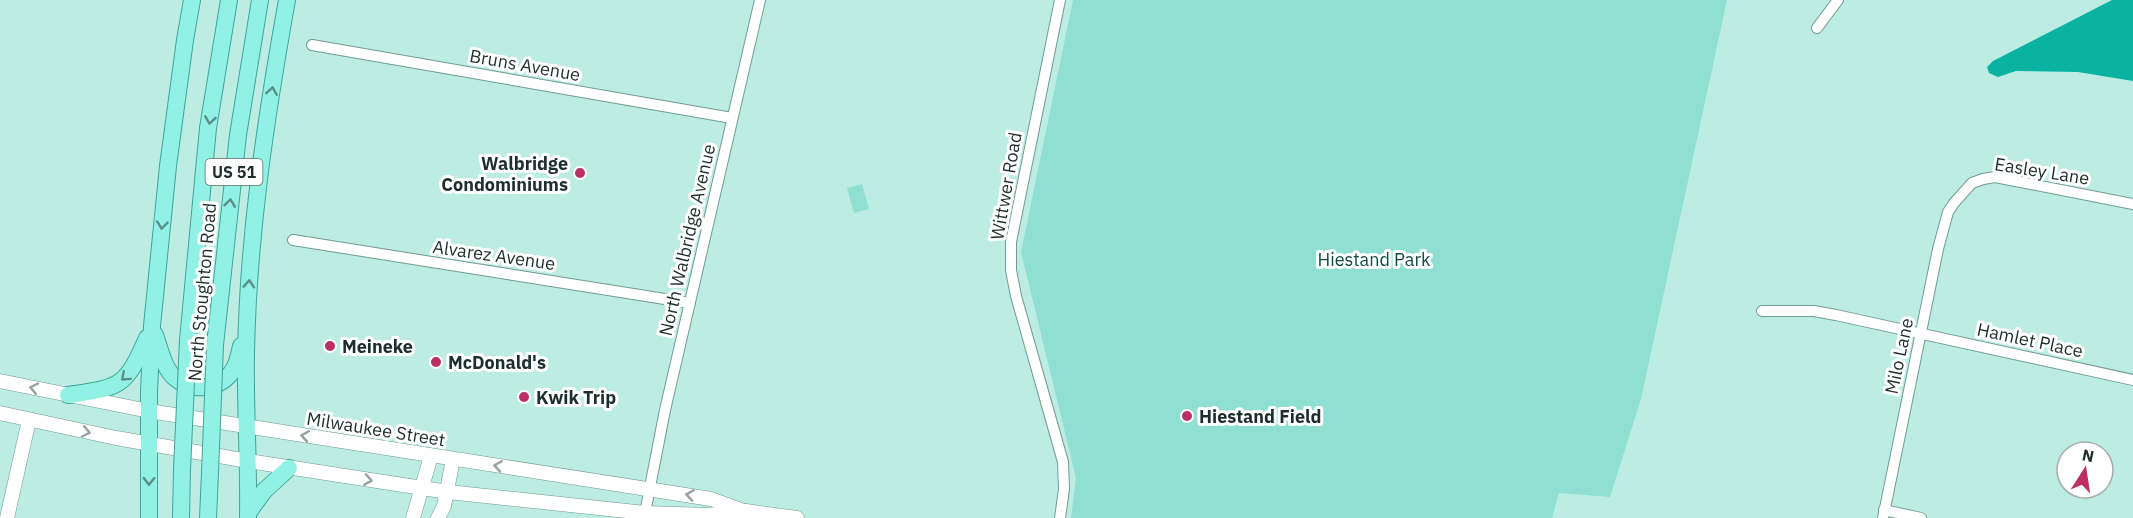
<svg xmlns="http://www.w3.org/2000/svg" width="2133" height="518" viewBox="0 0 2133 518" font-family="'IBM Plex Sans',sans-serif">
	<style>
		.green { fill: #8fe0d2 }
		.water { fill: #09b2a1 }
		.lines { fill: none; stroke-linecap: round; stroke-linejoin: round }
		.minor-casing { stroke: #6f9c94; stroke-width: 12 }
		.tertiary-casing { stroke: #6f9c94; stroke-width: 15 }
		.primary-casing { stroke: #3aa799; stroke-width: 18 }
		.minor { stroke: #fff; stroke-width: 10 }
		.tertiary { stroke: #fff; stroke-width: 14 }
		.primary { stroke: #92f1e5; stroke-width: 16 }
		.primary-bridge-casing { stroke: #3aa799; stroke-width: 18; stroke-linecap: butt }
		.primary-bridge { stroke: #92f1e5; stroke-width: 16 }
		.oneway { stroke: #589088 }
		.oneway2 { stroke: #99a1a0 }
		.poi-dot { fill: #bb2f64; stroke: #fff; stroke-width: 2 }
		.labels { text-anchor: middle; dominant-baseline: central; stroke-width: 6; stroke-linejoin: round; paint-order: stroke }
		.shield { fill: #fff; stroke: #616d6b; stroke-width: 1.5 }
		.shield-label { font-size: 16px; font-weight: bold; fill: #1d2f2c }
		.street-label { font-size: 18px; fill: #1d2f2c; stroke: #fff }
		.poi-label { font-size: 18px; font-weight: bold; fill: #1d2f2c; stroke: #fff; text-anchor: start }
		.park-label { font-size: 18px; fill: #104c45; stroke: #fff }
	</style>
	<rect width="100%" height="100%" fill="#bdece3"/>
	<g class="green">
		<polygon points="1073,0 1727,0 1641,399 1610,497 1559,493 1552,518 1071,518 1076,478 1021,252"/>
		<polygon points="862,184 869,209 854,213 847,188"/>
	</g>
	<polygon class="water" points="2112,0 2133,0 2133,81 2078,72 2016,71 1998,77 1989,73 1987,67 1993,61"/>
	<g class="lines">
		<defs>
			<g id="minor">
				<polyline points="1817,28 1838,0"/>
				<polyline points="312,45 732,118"/>
				<polyline points="293,240 690,303"/>
				<polyline points="1762,311 1814,311 1836,315 2133,380"/>
				<polyline points="1884,510 1921,518"/>
				<polyline points="644,518 665,410 760,0"/>
				<polyline points="1060,518 1064,489 1063,462 1016,296 1011,270 1011,242 1060,0"/>
				<polyline points="1883,518 1938,249 1948,212 1954,203 1972,183 1983,179 1995,177 2133,204"/>
			</g>
			<g id="tertiary">
				<polyline points="0,381 149,411 711,499 741,510"/>
				<polyline points="0,413 116,438 248,461 448,492 645,513 708,515 746,511 797,518"/>
				<polyline points="7,518 29,420"/>
				<polyline points="413,518 431,456"/>
				<polyline points="438,518 444,506 453,459"/>
			</g>
			<g id="primary">
				<path d="M155,335C160,349 164,369 175,378C191,392 218,390 231,373C237,366 239,356 241,346"/>
				<polyline points="188,340 208,128 229,0"/>
				<polyline points="215,345 238,135 260,0"/>
				<path d="M68,395C121,387 125,388 147,338"/>
				<polyline points="248,513 264,491 289,468"/>
				<polyline points="149,518 149,392 152,326 168,166 185,40 192,0"/>
				<polyline points="181,518 182,469"/>
				<polyline points="208,518 210,473"/>
				<path d="M248,518C249,463 245,408 246,354C248,235 266,117 287,0"/>
			</g>
		</defs>
		<use href="#minor" class="minor-casing"/>
		<use href="#tertiary" class="tertiary-casing"/>
		<use href="#primary" class="primary-casing"/>
		<use href="#minor" class="minor"/>
		<use href="#tertiary" class="tertiary"/>
		<use href="#primary" class="primary"/>
		<defs>
			<g id="primary-bridge">
				<polyline points="182,469 188,340"/>
				<polyline points="210,473 215,345"/>
			</g>
		</defs>
		<use href="#primary-bridge" class="primary-bridge-casing"/>
		<use href="#primary-bridge" class="primary-bridge"/>
	</g>
	<defs><path id="oneway-chevron" d="M-2-3.5L2.5 0L-2 3.5" fill="none" stroke-width="1.6" stroke-linecap="round" stroke-linejoin="round" transform="scale(1.5)"/></defs>
	<g class="oneway">
		<use href="#oneway-chevron" transform="translate(272 91) rotate(-81)"/>
		<use href="#oneway-chevron" transform="translate(210 120) rotate(99)"/>
		<use href="#oneway-chevron" transform="translate(230 203) rotate(-83)"/>
		<use href="#oneway-chevron" transform="translate(162 225) rotate(96)"/>
		<use href="#oneway-chevron" transform="translate(249 284) rotate(-86)"/>
		<use href="#oneway-chevron" transform="translate(125 377) rotate(138)"/>
		<use href="#oneway-chevron" transform="translate(149 481) rotate(91)"/>
	</g>
	<g class="oneway2">
		<use href="#oneway-chevron" transform="translate(34 388) rotate(-168)"/>
		<use href="#oneway-chevron" transform="translate(86 432) rotate(12)"/>
		<use href="#oneway-chevron" transform="translate(305 436) rotate(-171)"/>
		<use href="#oneway-chevron" transform="translate(498 466) rotate(-171)"/>
		<use href="#oneway-chevron" transform="translate(368 480) rotate(9)"/>
		<use href="#oneway-chevron" transform="translate(690 495) rotate(-171)"/>
	</g>
	<g class="poi-dot">
		<circle cx="580" cy="173" r="6"/>
		<circle cx="330" cy="346" r="6"/>
		<circle cx="436" cy="362" r="6"/>
		<circle cx="524" cy="397" r="6"/>
		<circle cx="1187" cy="416" r="6"/>
	</g>
	<g class="labels">
		<rect class="shield" x="205.5" y="159" width="57" height="26" rx="4.5"/>
		<g class="shield-label">
			<text x="234" y="172">US 51</text>
		</g>
		<g class="street-label">
			<text transform="translate(525 65) rotate(10)">Bruns Avenue</text>
			<text transform="translate(2042 171) rotate(9)">Easley Lane</text>
			<text transform="translate(1006 186) rotate(-80)">Wittwer Road</text>
			<text transform="translate(687 240) rotate(-77)">North Walbridge Avenue</text>
			<text transform="translate(494 255) rotate(8)">Alvarez Avenue</text>
			<text transform="translate(202 292) rotate(-85)">North Stoughton Road</text>
			<text transform="translate(2030 340) rotate(12)">Hamlet Place</text>
			<text transform="translate(1899 356) rotate(-78)">Milo Lane</text>
			<text transform="translate(376 429) rotate(9)">Milwaukee Street</text>
		</g>
		<g class="poi-label">
			<text x="568" y="163" text-anchor="end">Walbridge<tspan x="568" dy="21">Condominiums</tspan></text>
			<text x="342" y="346">Meineke</text>
			<text x="448" y="362">McDonald's</text>
			<text x="536" y="397">Kwik Trip</text>
			<text x="1199" y="416">Hiestand Field</text>
		</g>
		<g class="park-label">
			<text x="1374" y="259">Hiestand Park</text>
		</g>
	</g>
	<g transform="translate(2085 470) rotate(12)"><circle r="28" fill="#ffffff" stroke="#a5acab" stroke-width="1.5"/>
	<path d="M0-4.5L10 22L0 15L-10 22Z" fill="#bb2f64"/>
	<text y="-9" font-size="16" font-weight="bold" text-anchor="middle" fill="#1d2f2c">N</text>
	</g>
</svg>
